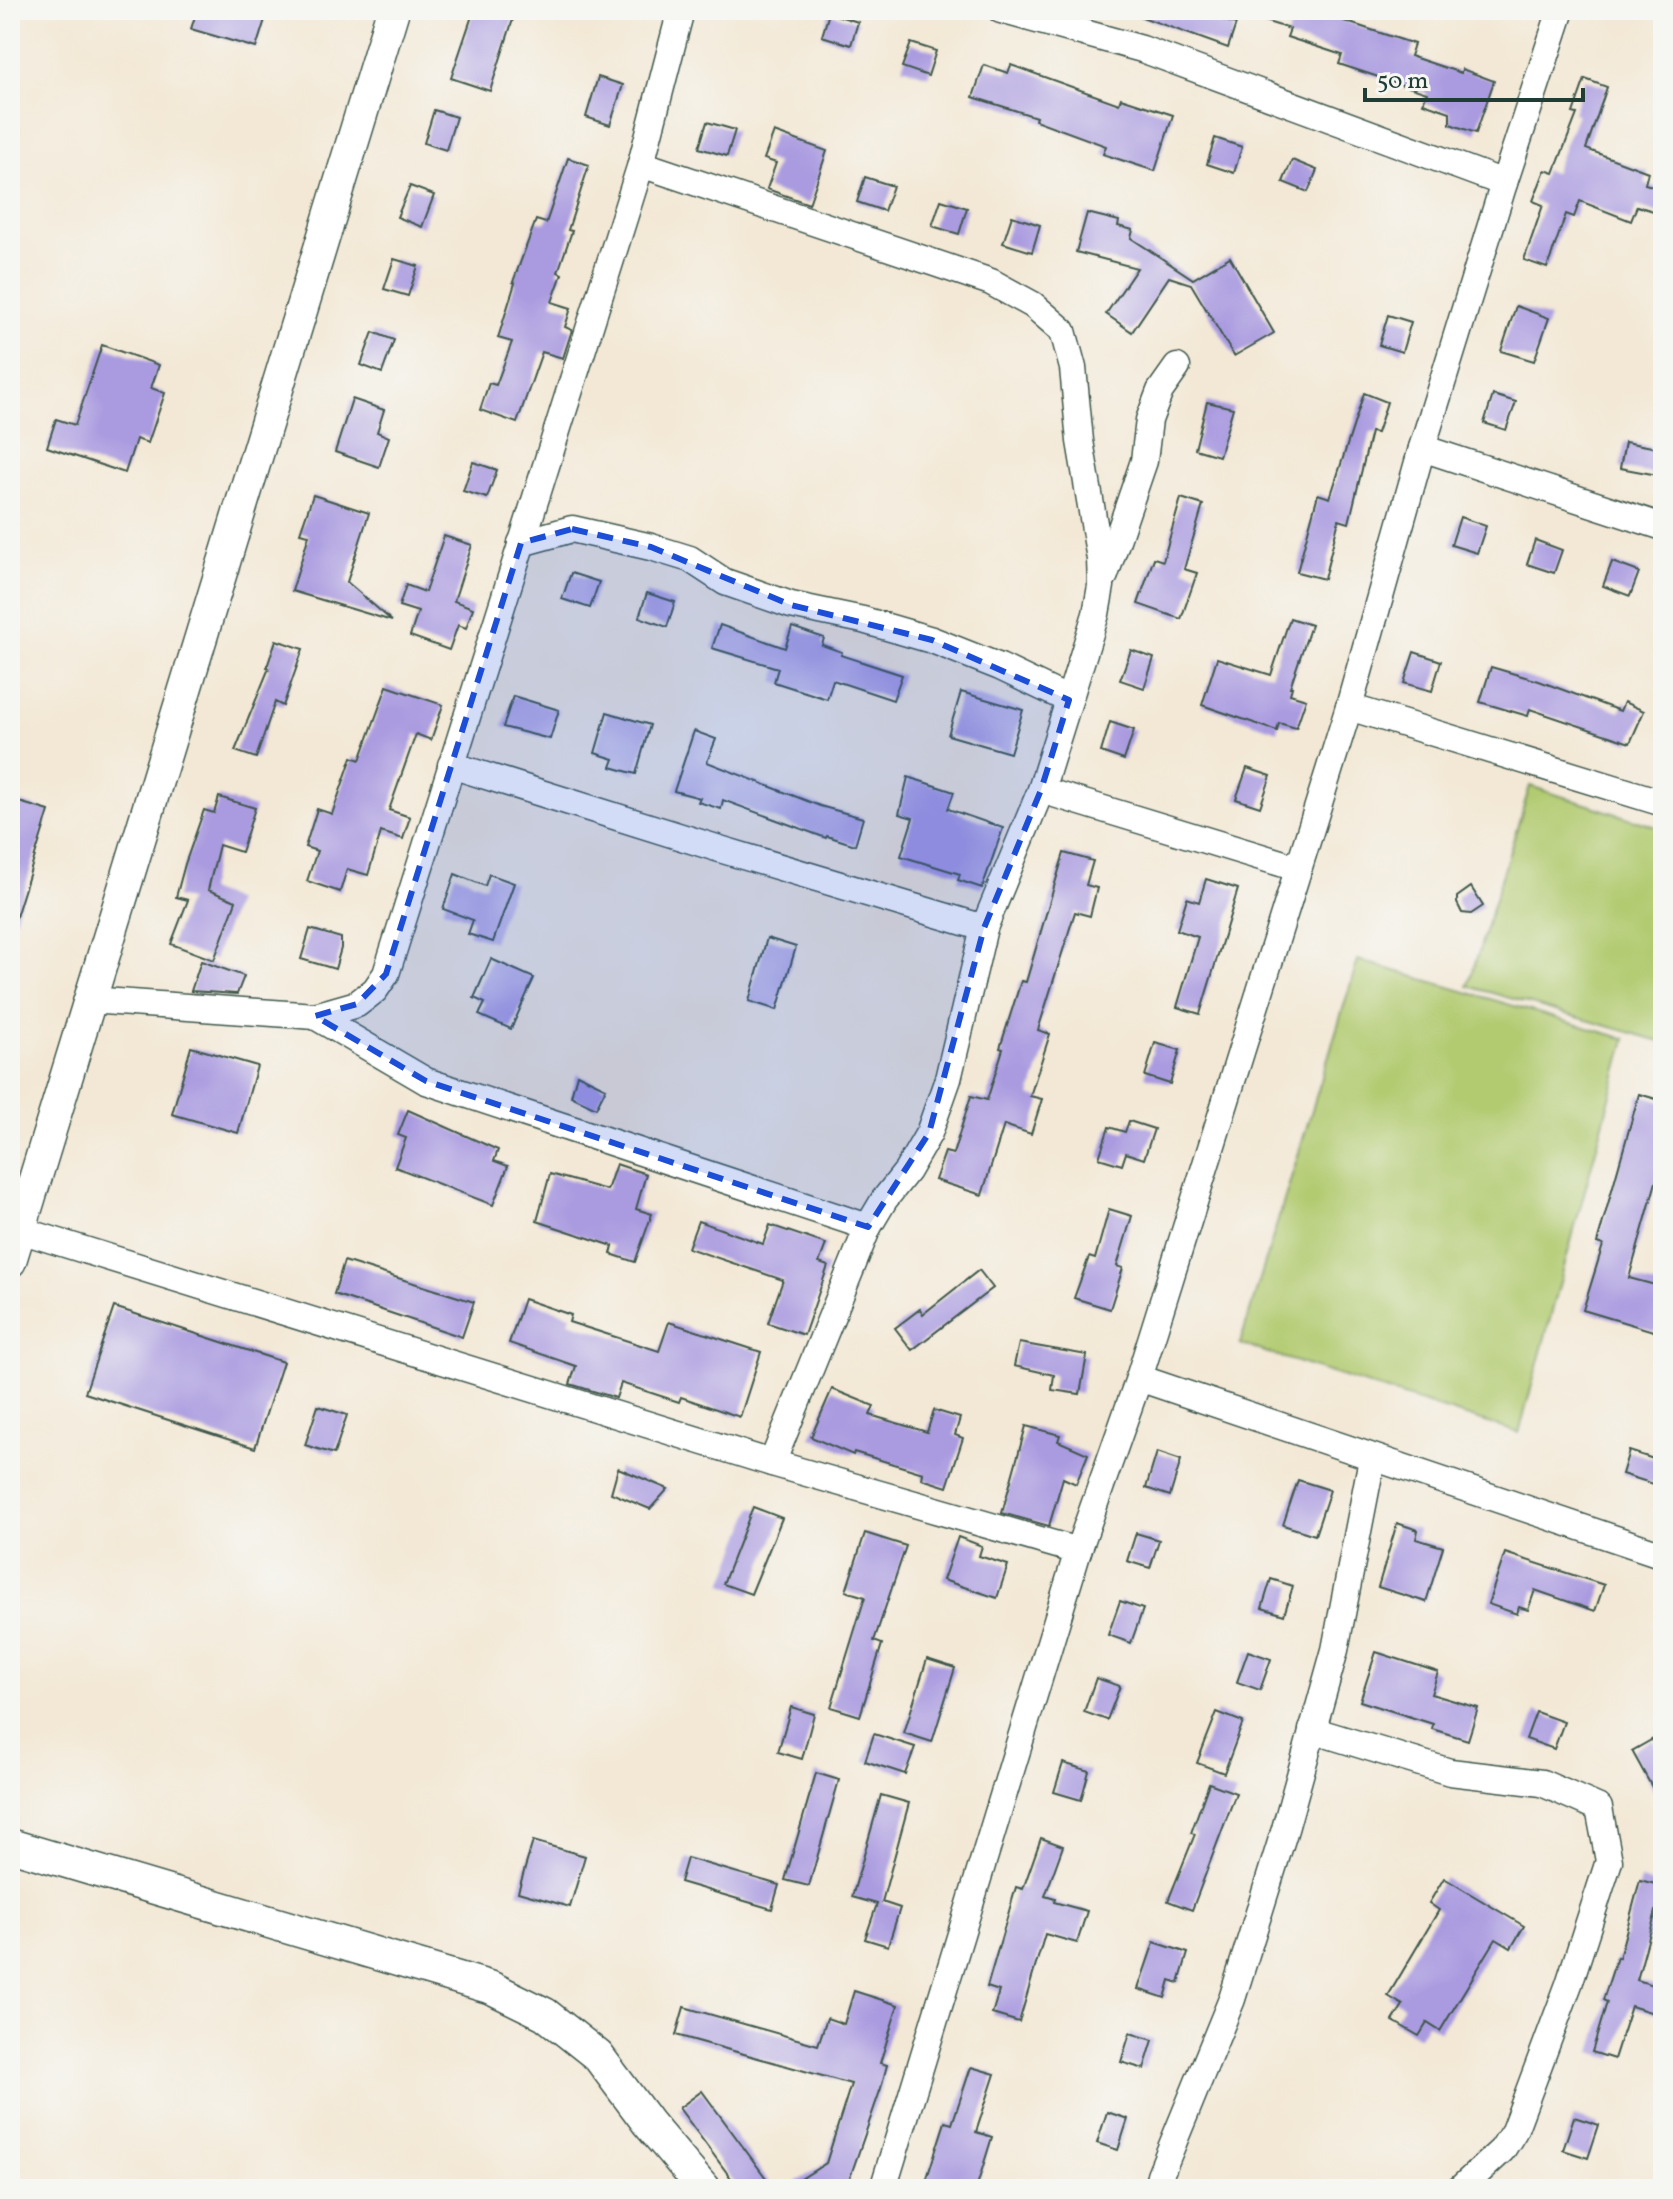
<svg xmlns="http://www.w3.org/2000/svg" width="1673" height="2199" viewBox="0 0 1673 2199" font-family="Vollkorn,serif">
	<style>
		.green { fill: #b2cb71; stroke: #688452; stroke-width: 2 }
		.building { fill: #aa9be0 }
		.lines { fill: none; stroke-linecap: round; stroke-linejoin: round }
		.minor-casing { stroke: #3f574c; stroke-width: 29 }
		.tertiary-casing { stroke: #3f574c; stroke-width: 35 }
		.minor { stroke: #fff; stroke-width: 26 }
		.tertiary { stroke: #fff; stroke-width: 32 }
		.marked { fill: #1d4ed8; fill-opacity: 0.2; stroke: #1d4ed8; stroke-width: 6; stroke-dasharray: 16 10; stroke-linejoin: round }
	</style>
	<rect width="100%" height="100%" fill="#f6f6f2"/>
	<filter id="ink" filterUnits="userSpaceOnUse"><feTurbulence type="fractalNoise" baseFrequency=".0125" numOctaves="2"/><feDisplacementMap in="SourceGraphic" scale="16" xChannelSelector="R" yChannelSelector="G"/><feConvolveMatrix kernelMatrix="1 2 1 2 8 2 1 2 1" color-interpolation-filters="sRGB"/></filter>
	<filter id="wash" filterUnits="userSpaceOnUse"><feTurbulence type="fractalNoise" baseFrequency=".006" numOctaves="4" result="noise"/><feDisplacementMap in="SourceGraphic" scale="32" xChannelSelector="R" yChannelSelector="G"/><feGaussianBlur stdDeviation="1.8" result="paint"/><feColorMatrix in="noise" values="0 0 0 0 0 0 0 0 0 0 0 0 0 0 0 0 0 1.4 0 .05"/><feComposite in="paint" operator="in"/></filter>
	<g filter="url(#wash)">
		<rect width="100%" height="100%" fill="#f3e8d5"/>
		<g class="green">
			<polygon points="1530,786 1663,829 1663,1042 1468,986"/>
			<polygon points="1358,960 1626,1039 1519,1433 1240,1344"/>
		</g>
		<g id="blocks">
			<g class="building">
				<polygon points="197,10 268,10 256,48 191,29"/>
				<polygon points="474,10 516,10 490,91 451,78"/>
				<polygon points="1131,10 1191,10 1236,24 1228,48 1131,13"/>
				<polygon points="1246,10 1337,10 1335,18 1414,44 1410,56 1461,73 1462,69 1494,81 1476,133 1450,124 1450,112 1423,103 1427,93 1339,64 1342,55 1287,37 1290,29 1245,15"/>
				<polygon points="829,13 858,22 851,45 822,36"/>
				<polygon points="911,43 936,51 928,76 902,67"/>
				<polygon points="984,65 1008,73 1011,65 1119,104 1121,98 1173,115 1155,171 1103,154 1106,146 1035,120 1036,117 973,97"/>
				<polygon points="598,77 623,85 610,125 586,117"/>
				<polygon points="1585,79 1607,87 1586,149 1648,172 1645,184 1663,189 1663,214 1637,206 1631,221 1580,201 1574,217 1566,214 1547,268 1524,260 1543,205 1533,201 1545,170 1554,173 1577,114 1573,113"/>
				<polygon points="434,110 456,117 446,150 424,143"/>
				<polygon points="707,122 735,130 727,156 699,148"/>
				<polygon points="774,132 827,151 809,204 767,189 776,163 764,159"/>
				<polygon points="1215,138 1242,147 1234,173 1207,164"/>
				<polygon points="568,158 589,165 568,230 572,231 558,272 562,274 552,302 571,308 565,327 572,330 563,358 542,352 517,423 480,410 489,383 496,385 512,342 498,338 515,283 513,282 536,220 546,223"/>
				<polygon points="1292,160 1317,170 1308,192 1283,182"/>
				<polygon points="865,177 893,186 884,211 857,202"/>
				<polygon points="410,186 434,195 422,227 397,217"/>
				<polygon points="941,200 967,208 959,234 932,226"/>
				<polygon points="1087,213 1119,221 1118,226 1133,230 1131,238 1193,279 1230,257 1274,333 1234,356 1191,284 1169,277 1132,332 1106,314 1137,268 1076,252"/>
				<polygon points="1012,216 1040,225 1032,252 1003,243"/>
				<polygon points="394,259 418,266 408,296 384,289"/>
				<polygon points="1516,306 1549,318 1534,361 1501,351"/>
				<polygon points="1388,315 1411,322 1402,352 1379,345"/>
				<polygon points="373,332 394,340 382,373 361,365"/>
				<polygon points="102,345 159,365 151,388 165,393 148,443 136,439 125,473 47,447 56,419 75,425"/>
				<polygon points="1364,393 1387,402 1377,433 1371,432 1349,523 1339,520 1324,579 1297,572 1318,494 1330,498"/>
				<polygon points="1493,395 1516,402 1506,430 1484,423"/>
				<polygon points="352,399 384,410 377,432 389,437 379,467 335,452"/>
				<polygon points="1207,402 1233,408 1219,456 1195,449"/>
				<polygon points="1625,442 1663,449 1663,476 1620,468"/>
				<polygon points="473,462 497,470 487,498 463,491"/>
				<polygon points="313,495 369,513 347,582 392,621 292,591 309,535 300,533"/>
				<polygon points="1181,498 1203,505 1184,569 1197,573 1181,619 1138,604 1154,558 1163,561"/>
				<polygon points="1460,517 1486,526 1477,553 1451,545"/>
				<polygon points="444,536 472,545 454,601 473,608 466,628 458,625 449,650 410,636 418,612 399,606 406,585 425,592"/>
				<polygon points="1535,540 1562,550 1554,573 1527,564"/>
				<polygon points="1612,562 1639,572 1630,596 1603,586"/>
				<polygon points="571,573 599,582 590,608 562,599"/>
				<polygon points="647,593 675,602 667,627 639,617"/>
				<polygon points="1290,618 1311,625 1290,687 1292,687 1290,694 1306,699 1296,728 1279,723 1277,731 1202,705 1217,658 1271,675"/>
				<polygon points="720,625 785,648 792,627 824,638 822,645 842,652 841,655 902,675 893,700 833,680 827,699 774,682 778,668 712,648"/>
				<polygon points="276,640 303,649 283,706 275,702 256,758 235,751 269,668 267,667"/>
				<polygon points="1131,650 1154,658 1144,688 1120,680"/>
				<polygon points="1414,652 1441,661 1432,691 1404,683"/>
				<polygon points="1491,667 1539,681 1620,711 1624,702 1644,711 1630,743 1530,709 1528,716 1480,702"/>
				<polygon points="387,686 443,705 431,740 416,734 389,810 410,817 403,839 381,832 368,875 347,869 340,892 307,881 317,851 305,847 317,809 332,814 352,757 360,760"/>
				<polygon points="961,692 1023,710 1010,753 948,735"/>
				<polygon points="513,696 559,710 550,739 503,727"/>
				<polygon points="607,712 650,725 636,774 611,767 614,759 595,753"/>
				<polygon points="1110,722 1134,730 1124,760 1101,752"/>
				<polygon points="694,731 716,739 707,762 820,806 863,818 855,845 827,836 826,838 723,800 721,809 698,802 700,798 674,791"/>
				<polygon points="1247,768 1271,776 1260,807 1236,799"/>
				<polygon points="908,777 954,792 948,809 1003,828 982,888 958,880 960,874 901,856 913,818 899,814"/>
				<polygon points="219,797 255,808 241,852 219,845 208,890 236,901 214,960 171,944 188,900 176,897 185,864 204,810 214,813"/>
				<polygon points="19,802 49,811 15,920 10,920 10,830"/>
				<polygon points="1064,853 1093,861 1086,885 1097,888 1090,916 1075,912 1038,1030 1050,1034 1030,1096 1042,1099 1031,1134 1004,1125 982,1195 935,1180 945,1152 953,1154 971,1096 987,1100 1003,1049 1000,1048 1021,981 1026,982"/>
				<polygon points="455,874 485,886 489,874 514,883 493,942 468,934 473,920 443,909"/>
				<polygon points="1206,879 1238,889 1200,1014 1177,1007 1198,937 1177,930 1187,898 1199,902"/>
				<polygon points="1471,887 1483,906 1471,914 1462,913 1457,903 1457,897"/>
				<polygon points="310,929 341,938 341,948 335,969 301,959"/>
				<polygon points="767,938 796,947 777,1010 749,1001"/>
				<polygon points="491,959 534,978 511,1029 479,1015 485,1003 474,998"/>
				<polygon points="201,961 244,976 237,994 191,991"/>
				<polygon points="1155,1043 1180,1050 1170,1084 1145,1076"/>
				<polygon points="191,1047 257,1066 238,1133 172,1114"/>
				<polygon points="577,1074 606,1088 596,1108 571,1096"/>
				<polygon points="1639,1094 1663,1101 1663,1157 1629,1278 1663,1287 1663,1334 1583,1310 1603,1245 1597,1243"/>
				<polygon points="408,1110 498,1150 494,1161 508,1166 493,1205 395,1167 406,1138 398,1135"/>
				<polygon points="1129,1121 1154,1129 1144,1159 1126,1153 1122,1165 1099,1158 1109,1127 1125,1132"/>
				<polygon points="616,1164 646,1174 636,1209 652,1214 635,1262 611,1254 613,1246 537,1221 550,1174 607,1190"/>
				<polygon points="1109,1209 1132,1216 1117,1266 1123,1268 1110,1309 1074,1298 1089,1257 1095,1259"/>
				<polygon points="698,1221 763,1244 770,1225 826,1244 819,1263 828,1266 804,1335 768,1323 783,1280 688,1248"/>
				<polygon points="344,1261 474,1302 462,1337 334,1294"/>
				<polygon points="979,1270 993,1288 912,1350 895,1328 920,1309 923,1314"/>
				<polygon points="524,1299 571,1315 569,1322 659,1351 669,1322 761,1352 740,1417 681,1397 679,1402 621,1383 616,1398 570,1384 576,1366 509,1343"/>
				<polygon points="114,1307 283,1362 255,1448 85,1393"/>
				<polygon points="1019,1343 1087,1355 1080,1394 1052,1390 1054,1375 1014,1366"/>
				<polygon points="832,1389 874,1406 870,1415 927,1432 934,1410 960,1418 955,1435 963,1438 947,1487 922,1479 923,1473 854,1452 853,1455 811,1437"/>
				<polygon points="318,1406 347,1415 334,1454 305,1445"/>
				<polygon points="1026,1426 1060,1435 1058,1441 1088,1454 1076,1484 1063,1478 1049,1526 1002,1513"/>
				<polygon points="1629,1451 1663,1462 1663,1487 1622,1474"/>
				<polygon points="1157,1452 1181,1460 1170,1496 1146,1488"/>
				<polygon points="618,1468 668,1489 650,1509 611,1493"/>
				<polygon points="1298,1480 1330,1490 1315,1535 1283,1525"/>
				<polygon points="753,1507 782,1518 751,1594 723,1584"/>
				<polygon points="1397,1523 1418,1530 1416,1539 1443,1547 1426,1602 1378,1587"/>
				<polygon points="865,1533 906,1546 874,1641 882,1644 860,1716 831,1707 865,1597 846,1591"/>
				<polygon points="1136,1533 1159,1540 1150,1568 1127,1561"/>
				<polygon points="958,1537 982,1546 979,1556 1008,1565 997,1598 943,1580"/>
				<polygon points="1505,1553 1604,1585 1595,1611 1535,1590 1528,1610 1519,1607 1517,1614 1488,1604"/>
				<polygon points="1271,1579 1293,1586 1284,1615 1262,1608"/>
				<polygon points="1120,1601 1143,1609 1131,1643 1108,1635"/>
				<polygon points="1248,1651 1271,1659 1260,1690 1237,1682"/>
				<polygon points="1376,1652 1438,1672 1431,1694 1478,1708 1468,1740 1432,1729 1433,1724 1360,1701"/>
				<polygon points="927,1659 955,1668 932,1742 904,1733"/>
				<polygon points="1096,1678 1120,1686 1107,1720 1084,1712"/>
				<polygon points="791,1707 814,1714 802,1759 778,1752"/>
				<polygon points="1217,1712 1243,1722 1224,1773 1197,1763"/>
				<polygon points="1536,1712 1564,1722 1554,1749 1526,1739"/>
				<polygon points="874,1734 915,1747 905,1774 865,1761"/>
				<polygon points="1653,1739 1663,1756 1663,1807 1632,1751"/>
				<polygon points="1063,1763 1089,1771 1081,1800 1054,1792"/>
				<polygon points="816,1773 839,1780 809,1886 785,1880"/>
				<polygon points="1209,1783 1236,1793 1192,1910 1168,1901 1195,1834 1191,1833"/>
				<polygon points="881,1795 909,1803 882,1902 900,1908 888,1946 865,1939 877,1904 852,1897"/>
				<polygon points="1041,1838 1063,1846 1045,1896 1055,1899 1054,1902 1087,1911 1077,1943 1045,1934 1019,2022 992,2014 999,1991 987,1987 1016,1887 1023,1889"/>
				<polygon points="533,1841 585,1856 570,1907 518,1892"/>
				<polygon points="687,1858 779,1885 772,1909 680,1882"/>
				<polygon points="1444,1878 1524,1926 1511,1948 1496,1939 1440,2031 1427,2023 1419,2036 1393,2021 1403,2005 1388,1996 1439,1910 1429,1903"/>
				<polygon points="1640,1880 1663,1886 1637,1980 1663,1988 1663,2016 1631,2006 1614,2059 1592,2052 1607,2002 1603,2000 1617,1957 1619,1958"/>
				<polygon points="1154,1942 1188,1953 1179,1983 1170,1980 1165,1998 1138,1989"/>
				<polygon points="854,1991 898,2005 880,2063 887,2065 881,2088 846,2189 785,2189 826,2163 851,2084 676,2035 684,2007 818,2045 827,2018 844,2024"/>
				<polygon points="1130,2033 1153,2040 1144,2069 1121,2062"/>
				<polygon points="971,2067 995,2074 976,2132 992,2137 976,2189 950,2189 926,2181 945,2122 952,2124"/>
				<polygon points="702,2091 774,2189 739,2189 679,2108"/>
				<polygon points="1107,2112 1128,2119 1118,2150 1097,2143"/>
				<polygon points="1574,2117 1599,2125 1588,2158 1563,2150"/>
			</g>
		</g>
	</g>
	<g filter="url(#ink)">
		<use href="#blocks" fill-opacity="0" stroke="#3f574c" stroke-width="2"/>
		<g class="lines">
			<defs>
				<g id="minor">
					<polyline points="1001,10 1142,49 1504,183"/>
					<polyline points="641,164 991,282 1033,305 1063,331 1073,368 1080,441 1100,559 1101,586 1096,614 1041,790 984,928 948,1079 929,1133 907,1171 884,1200 868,1227 772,1463"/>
					<polyline points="1422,448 1663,527"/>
					<polyline points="521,543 572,529 651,547 690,559 725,582 791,605 863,620 932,640 1000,667 1069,700"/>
					<polyline points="1105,575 1144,461 1149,420 1160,391 1177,367"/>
					<polyline points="1349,707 1663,803"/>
					<polyline points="451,765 723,850 984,928"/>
					<polyline points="1041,790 1297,868"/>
					<polyline points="89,1000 315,1016 357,1004 375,990 386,974 641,164 681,10"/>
					<polyline points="315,1016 426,1081 868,1227"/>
					<polyline points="20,1230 772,1463 1078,1551"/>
					<polyline points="1139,1378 1663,1555"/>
					<polyline points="1312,1730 1450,1772 1542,1783 1599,1808 1609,1861 1569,1984 1514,2131 1502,2150 1460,2189"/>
					<polyline points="883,2189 1078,1551 1139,1378 1349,707 1422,448 1504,183 1561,10"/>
					<polyline points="1157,2189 1160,2175 1232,1999 1285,1829 1335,1650 1372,1459"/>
				</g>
				<g id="tertiary">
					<polyline points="10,1261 393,10"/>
					<polyline points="10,1845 492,1988 545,2014 598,2056 648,2123 704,2189"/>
				</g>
			</defs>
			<use href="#minor" class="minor-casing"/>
			<use href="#tertiary" class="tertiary-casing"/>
			<use href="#minor" class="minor"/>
			<use href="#tertiary" class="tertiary"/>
		</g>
	</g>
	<path class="marked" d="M572,529L651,547L791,605L932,640L1069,700L1041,790L984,928L929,1133L868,1227L426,1081L315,1016L357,1004L386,974L521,543Z"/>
	<rect width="1673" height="2199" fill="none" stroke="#f6f6f2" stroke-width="40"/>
	<path d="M1365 88v12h218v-12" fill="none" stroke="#1f3d34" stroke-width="4"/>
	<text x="1377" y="88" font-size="24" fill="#1f3d34" stroke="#f6f6f2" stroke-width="6" paint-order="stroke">50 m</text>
</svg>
